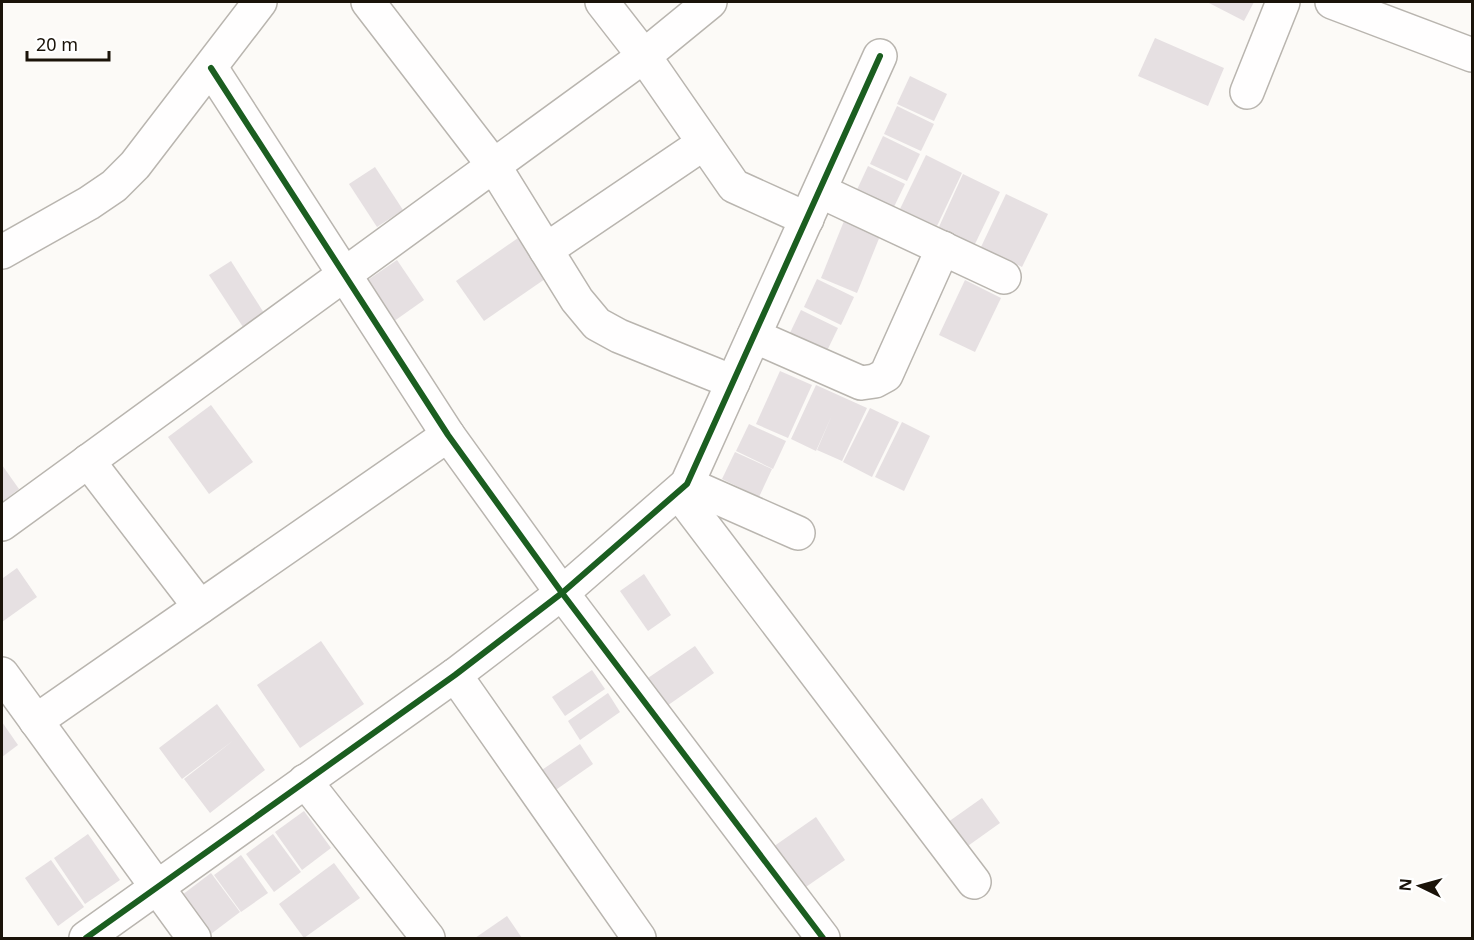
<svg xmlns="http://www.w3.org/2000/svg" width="1474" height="940" viewBox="0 0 1474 940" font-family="'Noto Sans',sans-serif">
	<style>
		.building { fill: #e6e0e2 }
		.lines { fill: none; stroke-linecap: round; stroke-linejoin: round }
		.minor-casing { stroke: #b9b5af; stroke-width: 36 }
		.minor { stroke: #fffefe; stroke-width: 33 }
		.cycleway-casing { stroke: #fff; stroke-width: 10 }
		.cycleway { stroke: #1b5e20; stroke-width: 6 }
	</style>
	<rect width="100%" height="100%" fill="#fcfaf7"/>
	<g class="building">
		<polygon points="1207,2 1254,2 1244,21"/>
		<polygon points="1155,38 1224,68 1208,106 1138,76"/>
		<polygon points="910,76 947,94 934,121 897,104"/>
		<polygon points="897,106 934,124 921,151 884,134"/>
		<polygon points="883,136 920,154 907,181 870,164"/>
		<polygon points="926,155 962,173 937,226 900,209"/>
		<polygon points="868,166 905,184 892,211 855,194"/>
		<polygon points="375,167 403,210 377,227 349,184"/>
		<polygon points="963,174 1000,192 974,246 938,229"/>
		<polygon points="1006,194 1048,214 1022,267 981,247"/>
		<polygon points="844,221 880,236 857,293 821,278"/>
		<polygon points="518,238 545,279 484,321 456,281"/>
		<polygon points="397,260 424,300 390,324 362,284"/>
		<polygon points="231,261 264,313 243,327 209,275"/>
		<polygon points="817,279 854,297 841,325 804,307"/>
		<polygon points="965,280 1001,298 975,352 939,335"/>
		<polygon points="801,310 838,328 825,355 788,337"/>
		<polygon points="780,371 812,385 788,438 756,424"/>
		<polygon points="816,385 867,408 842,461 817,450 832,415 816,451 791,439"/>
		<polygon points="211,405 253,462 209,494 168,437"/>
		<polygon points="870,408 899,422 872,477 843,462"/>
		<polygon points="902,422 930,436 904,491 875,477"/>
		<polygon points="749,424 786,441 773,469 736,451"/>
		<polygon points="735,452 772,469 759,497 722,479"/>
		<polygon points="2,465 19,489 2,502"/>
		<polygon points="17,568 37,597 2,622 2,575 3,578"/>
		<polygon points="644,574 671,615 648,631 620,591"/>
		<polygon points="321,641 364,704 300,748 257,685"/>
		<polygon points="695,646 714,673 664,708 645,680"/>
		<polygon points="592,670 605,689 565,716 552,697"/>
		<polygon points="608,693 620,712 580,740 568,721"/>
		<polygon points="217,704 265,770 210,813 184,779 234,740 182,779 159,748"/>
		<polygon points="2,722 18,745 2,757"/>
		<polygon points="580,744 593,764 547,796 533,776"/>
		<polygon points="982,798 1000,823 958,853 941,827"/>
		<polygon points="304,811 331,848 302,870 275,832"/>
		<polygon points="816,817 845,860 800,891 770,849"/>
		<polygon points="88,834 120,880 85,904 54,858"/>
		<polygon points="273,834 301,872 274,892 246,854"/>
		<polygon points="241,855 268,893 241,912 214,875"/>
		<polygon points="51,860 84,907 58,926 25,878"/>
		<polygon points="334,863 360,898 304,938 279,904"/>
		<polygon points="211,873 240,912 207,937 178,898"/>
		<polygon points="507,916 522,938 475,938"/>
	</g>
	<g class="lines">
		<defs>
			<g id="minor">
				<polyline points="368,2 494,166 577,300 597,324 619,336 733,382"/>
				<polyline points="602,2 644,56 734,186 807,219"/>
				<polyline points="1332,2 1472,55"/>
				<polyline points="211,68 448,435 562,593 823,938"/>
				<polyline points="1247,92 1283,2"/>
				<polyline points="820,191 1004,277"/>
				<polyline points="546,250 704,143"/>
				<polyline points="2,252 89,203 114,186 135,165 260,2"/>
				<polyline points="754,336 861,383 875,381 886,375 943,248"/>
				<polyline points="88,461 200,607"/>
				<polyline points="687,484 798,533"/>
				<polyline points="679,493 974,882"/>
				<polyline points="2,524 644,56 710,2"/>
				<polyline points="2,674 194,938"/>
				<polyline points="455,675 639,938"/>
				<polyline points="36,721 448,435"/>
				<polyline points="305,781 428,938"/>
				<polyline points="86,938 455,675 562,593 687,484 880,56"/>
			</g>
		</defs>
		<use href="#minor" class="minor-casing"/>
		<use href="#minor" class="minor"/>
		<defs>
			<g id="cycleway">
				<polyline points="211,68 448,435 562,593 823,938"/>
				<polyline points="86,938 455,675 562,593 687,484 880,56"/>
			</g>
		</defs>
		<use href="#cycleway" class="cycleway-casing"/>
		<use href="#cycleway" class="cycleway"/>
	</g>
	<rect width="1474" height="940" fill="none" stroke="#1a1309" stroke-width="6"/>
	<g transform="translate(1420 886) rotate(275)" stroke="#ffffff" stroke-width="4.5" paint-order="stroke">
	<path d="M0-4.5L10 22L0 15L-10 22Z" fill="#1a1309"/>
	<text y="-9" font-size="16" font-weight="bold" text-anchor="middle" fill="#1a1309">N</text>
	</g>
	<path d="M27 51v9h82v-9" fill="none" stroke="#1a1309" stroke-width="3"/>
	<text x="36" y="51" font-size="18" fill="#1a1309" stroke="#ffffff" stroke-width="4.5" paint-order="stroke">20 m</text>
</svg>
